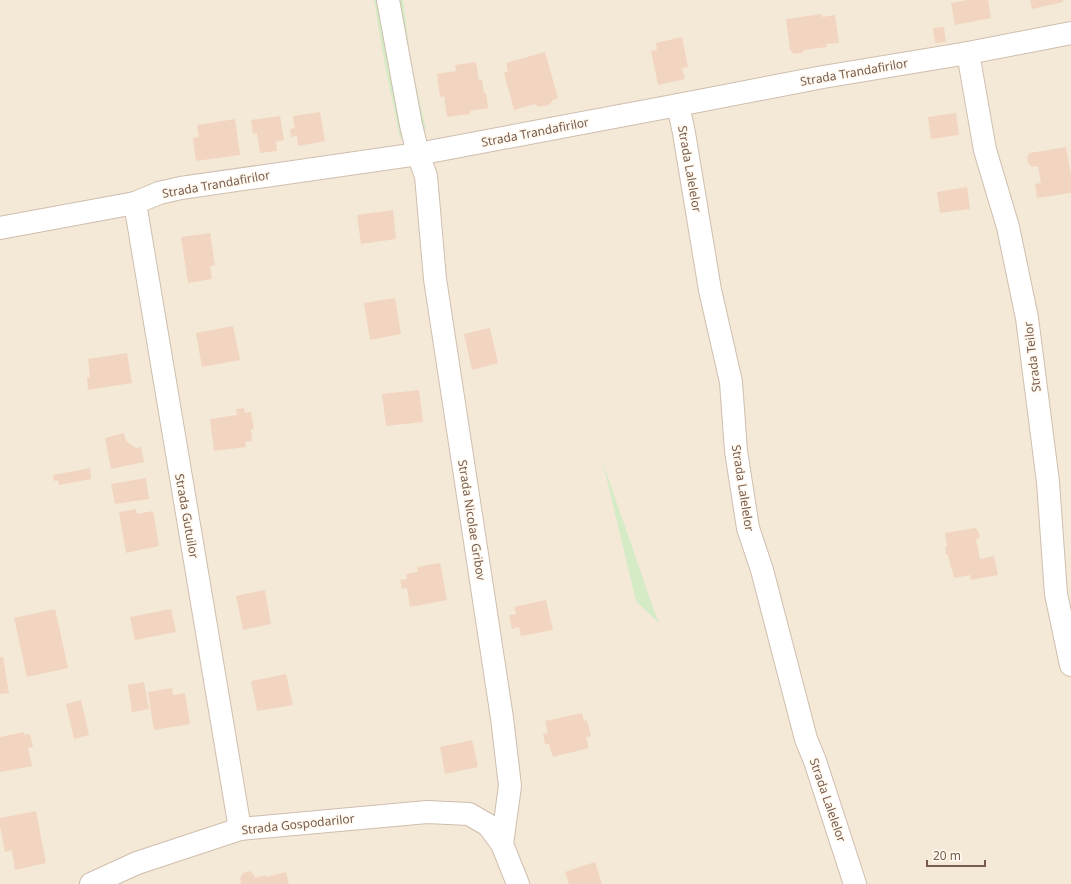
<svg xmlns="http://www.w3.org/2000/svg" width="1071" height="884" viewBox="0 0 1071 884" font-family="'Noto Sans',sans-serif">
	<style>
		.residential { fill: #f4e8d7 }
		.green { fill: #d4ebc6 }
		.building { fill: #f2d5c0 }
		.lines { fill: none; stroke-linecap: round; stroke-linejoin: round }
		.minor-casing { stroke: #cfbeae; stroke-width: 24 }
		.minor { stroke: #fff; stroke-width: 22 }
		.labels { text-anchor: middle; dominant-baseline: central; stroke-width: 3; stroke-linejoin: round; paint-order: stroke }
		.street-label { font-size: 12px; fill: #785c4c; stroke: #fff9f0 }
	</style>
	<rect width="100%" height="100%" fill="#fdf5e9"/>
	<rect class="residential" x="0" y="0" width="1071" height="884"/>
	<g class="green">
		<polygon points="374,0 403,0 411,64 426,129 400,138 384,60"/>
		<polygon points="603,463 649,596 659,623 636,601"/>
	</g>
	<g class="building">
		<polygon points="968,0 988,0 991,18 955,25 951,3"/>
		<polygon points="1030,0 1063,0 1063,2 1032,9"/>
		<polygon points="822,14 822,17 835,15 839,43 826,44 827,47 804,50 802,53 794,54 790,50 786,19"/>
		<polygon points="944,27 946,42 935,43 933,28"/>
		<polygon points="682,37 688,67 682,68 685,79 658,85 651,51 657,50 656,43"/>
		<polygon points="545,52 558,98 553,100 549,105 539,107 535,104 514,110 504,73 508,71 506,63"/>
		<polygon points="476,62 479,80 482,80 484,93 486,93 488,108 470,111 470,114 447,117 444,96 440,97 437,74 456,71 455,65"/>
		<polygon points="320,112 325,141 298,146 297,136 291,137 290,129 295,128 293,116"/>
		<polygon points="956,113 959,135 931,139 928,117"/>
		<polygon points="280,116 284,140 276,142 277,151 260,153 257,133 253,134 251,120"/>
		<polygon points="235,119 240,155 196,161 193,138 199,137 197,125"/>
		<polygon points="1066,147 1071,176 1071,193 1037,198 1035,184 1041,183 1038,166 1032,167 1028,163 1027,157 1030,153"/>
		<polygon points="967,187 970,209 940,213 937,192"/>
		<polygon points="393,210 396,239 361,244 357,215"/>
		<polygon points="210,233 215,265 210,266 212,279 188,283 181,237"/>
		<polygon points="395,298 401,334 370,340 364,303"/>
		<polygon points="233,326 240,360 202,367 196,333"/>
		<polygon points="490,328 498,363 472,370 464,334"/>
		<polygon points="127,353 132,383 88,390 87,378 90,377 88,359"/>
		<polygon points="419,390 423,422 386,426 382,394"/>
		<polygon points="244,408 245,413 251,412 254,429 251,429 252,441 245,442 246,447 214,451 210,419 237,415 236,409"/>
		<polygon points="124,433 126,441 136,448 141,447 144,462 111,469 105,438"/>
		<polygon points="90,468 91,479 59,485 58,480 54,481 53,475"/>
		<polygon points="146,478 149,499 115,504 111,484"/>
		<polygon points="136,509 137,514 153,511 159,546 126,553 119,512"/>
		<polygon points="975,528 978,531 980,537 976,540 980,559 994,556 998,575 971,580 970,575 954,578 948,555 946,554 945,547 947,546 945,533"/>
		<polygon points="440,563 447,600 410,607 407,588 402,589 400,580 407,579 406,574 418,572 417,567"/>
		<polygon points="265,590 271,624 243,630 236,596"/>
		<polygon points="546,600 553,630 521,636 519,627 512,629 509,615 516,614 514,607"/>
		<polygon points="55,609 68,668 27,677 14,618"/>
		<polygon points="171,609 176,632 135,640 130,617"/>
		<polygon points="0,657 3,657 9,693 0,694"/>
		<polygon points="286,674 293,705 257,711 251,681"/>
		<polygon points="144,682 149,709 132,712 128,685"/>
		<polygon points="172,688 173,695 185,693 190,724 154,730 148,692"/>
		<polygon points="81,700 89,735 74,739 66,704"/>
		<polygon points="582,713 584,721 587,720 591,736 586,737 589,748 553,757 549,744 545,744 543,734 548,733 545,721"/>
		<polygon points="24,732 24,735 30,734 33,747 28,748 32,766 0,772 0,737"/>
		<polygon points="472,740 478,767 445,774 440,747"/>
		<polygon points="36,811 46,863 15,870 12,850 5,852 0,826 0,818"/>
		<polygon points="595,862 602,884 569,884 565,872"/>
		<polygon points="250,871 254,875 255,878 266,875 266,877 286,872 289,884 241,884 240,879 243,873"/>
	</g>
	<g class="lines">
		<defs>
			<g id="minor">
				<polyline points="388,0 411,125 418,154 426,176 435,279 502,718 510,786 502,844 518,884"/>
				<polyline points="968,53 985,150 1008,227 1027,318 1048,482 1056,594 1071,665"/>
				<polyline points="678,105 684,133 710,290 731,382 736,451 748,528 762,570 806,739 815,761 855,884"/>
				<polyline points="135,203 240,829"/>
				<polyline points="0,228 135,203 159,193 181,188 418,154 678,105 823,77 968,53 1071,33"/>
				<polyline points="91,884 137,863 240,829 427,812 469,814 488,825 502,844"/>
			</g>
		</defs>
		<use href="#minor" class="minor-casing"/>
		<use href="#minor" class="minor"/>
	</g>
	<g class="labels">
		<g class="street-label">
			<text transform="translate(854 72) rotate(-10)">Strada Trandafirilor</text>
			<text transform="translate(535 132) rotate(-11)">Strada Trandafirilor</text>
			<text transform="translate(690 169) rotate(80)">Strada Lalelelor</text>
			<text transform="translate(216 184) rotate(-10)">Strada Trandafirilor</text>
			<text transform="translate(1032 357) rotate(-97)">Strada Teilor</text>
			<text transform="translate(743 488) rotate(81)">Strada Lalelelor</text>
			<text transform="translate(187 516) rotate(80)">Strada Gutuilor</text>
			<text transform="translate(472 520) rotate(81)">Strada Nicolae Gribov</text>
			<text transform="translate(828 800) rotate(71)">Strada Lalelelor</text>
			<text transform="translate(298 824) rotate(-6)">Strada Gospodarilor</text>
		</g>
	</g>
	<path d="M927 860v6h58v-6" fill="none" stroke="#785c4c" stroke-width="2"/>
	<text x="933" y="860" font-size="12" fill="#785c4c" stroke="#fff9f0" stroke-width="3" paint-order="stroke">20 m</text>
</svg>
